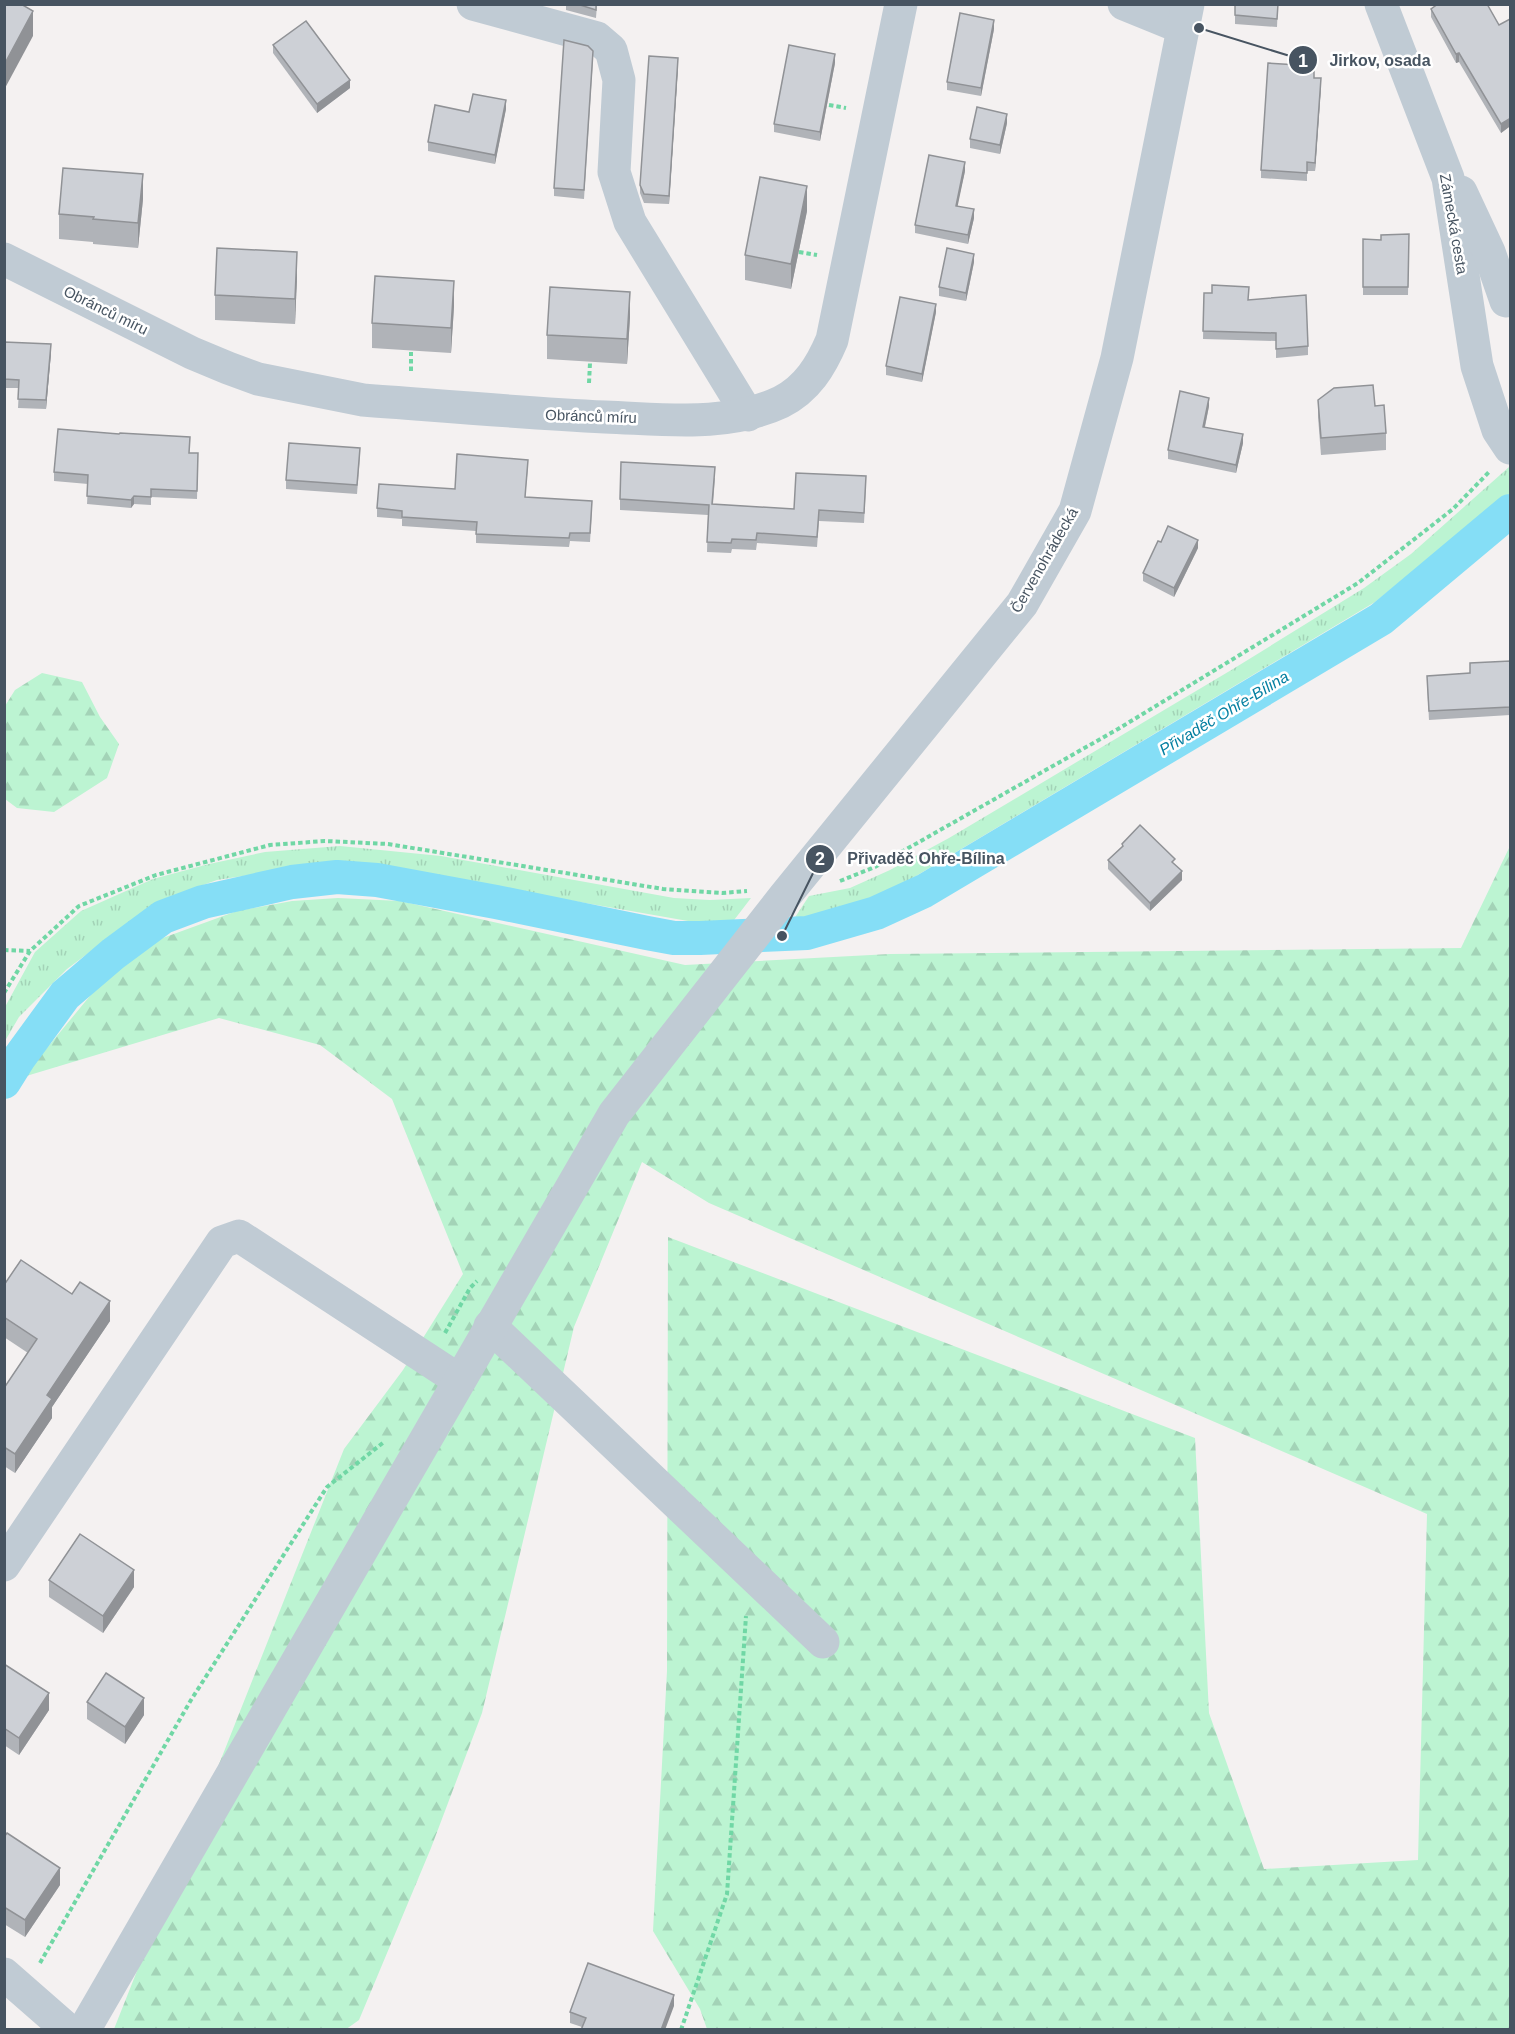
<svg xmlns="http://www.w3.org/2000/svg" width="1515" height="2034" viewBox="0 0 1515 2034" font-family="Arial,sans-serif">
	<style>
		.grass { fill: url(#grass-tufts) }
		.forest { fill: url(#forest-firs) }
		.lines { fill: none; stroke-linecap: round; stroke-linejoin: round }
		.canal { stroke: #85def6; stroke-width: 34 }
		.path { stroke: #70d7a5; stroke-width: 4; stroke-dasharray: 4.5 3; stroke-linecap: butt }
		.minor { stroke: #c0cbd4; stroke-width: 33 }
		.wall { fill: #b0b3b8 }
		.shaded-wall { fill: #909296 }
		.building { fill: #cdd0d6; stroke: #909296; stroke-width: 1.5 }
		.labels { text-anchor: middle; dominant-baseline: central; stroke-width: 5; stroke-linejoin: round; paint-order: stroke }
		.street-label { font-size: 15px; fill: #475461; stroke: #fff }
		.water-label { font-size: 16px; font-style: italic; fill: #037fa1; stroke: #fff }
		.leader { fill: none; stroke: #475461; stroke-width: 2 }
		.callout-dot { fill: #475461; stroke: #fff; stroke-width: 2 }
		.mark-label { font-size: 18px; text-anchor: middle; font-weight: bold; fill: #fff }
		.callout-label { font-size: 16px; text-anchor: middle; font-weight: bold; fill: #475461; stroke: #fff; stroke-width: 5; stroke-linejoin: round; paint-order: stroke }
	</style>
	<defs>
		<pattern id="grass-tufts" width="24" height="20" patternUnits="userSpaceOnUse" patternTransform="scale(1.5)"><rect width="24" height="20" fill="#bcf4d2"/><path d="M3 7l-1-3M5 7V3M7 7l1-3M15 17l-1-3M17 17v-4M19 17l1-3" fill="none" stroke="#a3d3b7"/></pattern>
		<pattern id="forest-firs" width="22" height="20" patternUnits="userSpaceOnUse" patternTransform="scale(1.5)"><rect width="22" height="20" fill="#bcf4d2"/><path d="M5 1l3.5 6h-7zM16 11l3.5 6h-7z" fill="#a3d3b7"/></pattern>
	</defs>
	<rect width="100%" height="100%" fill="#f4f1f1"/>
	<g class="grass">
		<polygon points="1509,467 1510,470 1510,493 1375,602 911,879 875,897 792,922 809,896 850,888 890,870 949,838 1233,669 1364,588 1411,554"/>
		<polygon points="340,846 441,856 674,898 710,900 751,898 728,928 368,865 290,869 217,880 167,898 142,913 67,969 19,1017 5,1041 5,1007 35,952 81,911 153,879 209,864 265,852"/>
	</g>
	<g class="forest">
		<polygon points="42,673 82,682 100,717 119,744 107,778 54,812 17,808 5,799 5,706 15,690"/>
		<polygon points="1510,846 1510,2029 707,2029 700,2009 653,1931 667,1671 668,1237 1195,1438 1209,1713 1264,1869 1418,1860 1427,1514 709,1203 642,1162 574,1327 482,1713 431,1848 359,2020 345,2030 114,2029 344,1449 403,1370 463,1274 392,1099 320,1045 219,1018 23,1077 99,985 160,939 237,911 292,901 338,898 400,901 685,965 890,954 1461,948"/>
	</g>
	<g class="lines">
		<polyline class="canal" points="4,1082 19,1058 65,995 113,954 163,917 203,902 292,882 337,877 377,880 496,902 647,933 674,938 700,938 807,933 876,913 924,891 1381,619 1510,511"/>
		<g class="path">
			<polyline points="829,105 846,108"/>
			<polyline points="799,252 817,255"/>
			<polyline points="411,371 411,352"/>
			<polyline points="589,383 590,363"/>
			<polyline points="840,881 875,867 1118,729 1358,583 1453,509 1489,472"/>
			<polyline points="4,950 30,951"/>
			<polyline points="4,993 30,951 79,906 156,875 270,845 325,841 388,844 663,889 722,893 747,891"/>
			<polyline points="445,1333 470,1288 477,1281"/>
			<polyline points="40,1963 191,1700 327,1487 384,1442"/>
			<polyline points="681,2030 727,1894 746,1616"/>
		</g>
		<g class="minor">
			<polyline points="473,4 597,38 611,50 619,80 614,172 630,222 748,415"/>
			<polyline points="1124,4 1183,28"/>
			<polyline points="1381,4 1448,178 1477,366 1498,430 1510,448"/>
			<polyline points="1461,192 1489,252 1506,301"/>
			<path d="M4,259L192,353L228,368L258,379L363,400C444,406 524,413 605,417C664,419 726,428 781,402C807,389 821,366 832,340L901,4"/>
			<polyline points="490,1326 823,1642"/>
			<polyline points="4,1565 222,1242 239,1236 459,1380"/>
			<polyline points="4,1974 68,2030"/>
			<polyline points="84,2030 614,1114 784,897 1022,604 1075,511 1117,358 1188,4"/>
		</g>
	</g>
	<g class="wall">
		<polygon points="566,4 597,4 596,18 566,10"/>
		<polygon points="1278,4 1277,27 1235,24 1235,15"/>
		<polygon points="1431,9 1499,25 1510,19 1510,130 1509,127 1501,133 1459,62 1456,63 1431,17"/>
		<polygon points="994,29 981,96 947,90 947,82"/>
		<polygon points="273,45 350,88 317,113 273,53"/>
		<polygon points="593,59 584,199 554,196 554,188"/>
		<polygon points="835,63 820,141 774,132 774,124"/>
		<polygon points="678,67 669,204 644,203 640,193 640,185"/>
		<polygon points="1321,86 1315,171 1307,171 1307,181 1261,178 1261,170"/>
		<polygon points="506,109 495,164 428,151 428,142 469,112"/>
		<polygon points="1007,123 1000,154 970,148 970,139"/>
		<polygon points="965,171 957,206 974,218 968,244 915,233 915,225"/>
		<polygon points="143,199 138,248 93,244 93,242 59,239 59,214"/>
		<polygon points="807,211 791,289 745,280 745,255"/>
		<polygon points="1409,234 1408,295 1363,295 1363,239 1381,240 1381,235"/>
		<polygon points="974,262 966,301 939,296 939,287"/>
		<polygon points="297,277 295,324 215,320 215,295"/>
		<polygon points="1204,293 1249,300 1308,346 1308,355 1276,358 1276,341 1203,339"/>
		<polygon points="454,306 451,353 372,348 372,323"/>
		<polygon points="936,312 922,382 886,375 886,366"/>
		<polygon points="630,317 627,364 547,359 547,335"/>
		<polygon points="4,342 51,353 46,409 18,408 19,388 4,388"/>
		<polygon points="1318,400 1375,406 1386,433 1386,450 1321,455 1318,417"/>
		<polygon points="1209,406 1205,427 1243,443 1236,473 1168,459 1168,450"/>
		<polygon points="189,453 198,453 197,499 151,497 151,505 134,504 131,508 87,504 88,484 54,481 54,472"/>
		<polygon points="360,456 357,494 286,489 286,480"/>
		<polygon points="528,468 525,497 592,509 590,542 570,541 569,547 476,543 476,531 402,526 402,519 377,517 377,508 455,489"/>
		<polygon points="715,478 713,504 794,509 866,486 864,523 819,521 817,547 757,543 756,550 732,549 731,553 707,552 708,515 620,510 620,499"/>
		<polygon points="1198,548 1174,597 1143,581 1143,573"/>
		<polygon points="1510,661 1510,715 1429,720 1427,684"/>
		<polygon points="1122,844 1175,865 1182,880 1150,911 1108,869 1108,860 1122,847"/>
		<polygon points="4,1285 110,1321 52,1407 52,1418 15,1473 4,1466 4,1388 28,1353 4,1337"/>
		<polygon points="49,1580 134,1587 103,1633 49,1597"/>
		<polygon points="4,1664 49,1710 19,1755 4,1745"/>
		<polygon points="87,1702 144,1715 125,1744 87,1719"/>
		<polygon points="4,1837 60,1885 25,1937 4,1924"/>
		<polygon points="674,2006 582,2027 570,2023 570,2012"/>
	</g>
	<g class="shaded-wall">
		<polygon points="33,11 33,36 4,90 4,65"/>
		<polygon points="994,20 994,29 981,96 981,88"/>
		<polygon points="1459,53 1459,62 1456,63 1456,54"/>
		<polygon points="835,54 835,63 820,141 820,132"/>
		<polygon points="678,58 678,67 669,204 669,196"/>
		<polygon points="1321,78 1321,86 1315,171 1315,163"/>
		<polygon points="350,80 350,88 317,113 317,104"/>
		<polygon points="506,100 506,109 495,164 495,155"/>
		<polygon points="1007,114 1007,123 1000,154 1000,145"/>
		<polygon points="1509,119 1509,127 1501,133 1501,124"/>
		<polygon points="965,162 965,171 956,214 956,206"/>
		<polygon points="143,174 143,199 138,248 138,223"/>
		<polygon points="807,186 807,211 791,289 791,264"/>
		<polygon points="974,209 974,218 968,244 968,235"/>
		<polygon points="297,252 297,277 295,324 295,299"/>
		<polygon points="974,254 974,262 966,301 966,293"/>
		<polygon points="454,281 454,306 451,353 451,328"/>
		<polygon points="630,292 630,317 627,364 627,339"/>
		<polygon points="936,304 936,312 922,382 922,374"/>
		<polygon points="51,344 51,353 46,409 46,400"/>
		<polygon points="1209,398 1209,406 1203,435 1203,427"/>
		<polygon points="1243,434 1243,443 1236,473 1236,465"/>
		<polygon points="134,496 134,504 131,508 131,500"/>
		<polygon points="1198,540 1198,548 1174,597 1174,588"/>
		<polygon points="1182,871 1182,880 1150,911 1150,903"/>
		<polygon points="110,1301 110,1321 52,1407 52,1418 15,1473 15,1454 47,1395"/>
		<polygon points="134,1570 134,1587 103,1633 103,1616"/>
		<polygon points="49,1693 49,1710 19,1755 19,1738"/>
		<polygon points="144,1698 144,1715 125,1744 125,1727"/>
		<polygon points="60,1868 60,1885 25,1937 25,1920"/>
		<polygon points="674,1995 674,2006 665,2030 661,2030"/>
	</g>
	<g class="building">
		<polygon points="4,4 21,4 33,11 4,65"/>
		<polygon points="577,4 596,4 596,10"/>
		<polygon points="1235,4 1278,4 1277,19 1235,15"/>
		<polygon points="1438,4 1487,4 1499,25 1510,19 1510,121 1509,119 1501,124 1459,53 1456,54 1431,9"/>
		<polygon points="960,13 994,20 981,88 947,82"/>
		<polygon points="306,21 350,80 317,104 273,45"/>
		<polygon points="564,40 588,46 593,51 584,190 554,188"/>
		<polygon points="789,45 835,54 820,132 774,124"/>
		<polygon points="649,56 678,58 669,196 644,194 640,185"/>
		<polygon points="1268,63 1314,66 1314,78 1321,78 1315,163 1307,162 1307,173 1261,170"/>
		<polygon points="473,94 506,100 495,155 428,142 435,105 469,112"/>
		<polygon points="977,107 1007,114 1000,145 970,139"/>
		<polygon points="929,155 965,162 956,206 974,209 968,235 915,225"/>
		<polygon points="63,168 143,174 138,223 93,219 94,217 59,214"/>
		<polygon points="760,177 807,186 791,264 745,255"/>
		<polygon points="1409,234 1408,287 1363,287 1363,239 1381,240 1381,235"/>
		<polygon points="217,248 297,252 295,299 215,295"/>
		<polygon points="947,248 974,254 966,293 939,287"/>
		<polygon points="375,276 454,281 451,328 372,323"/>
		<polygon points="1212,285 1249,287 1248,300 1306,295 1308,346 1276,349 1276,333 1203,331 1204,293 1212,293"/>
		<polygon points="550,287 630,292 627,339 547,335"/>
		<polygon points="900,297 936,304 922,374 886,366"/>
		<polygon points="4,342 51,344 46,400 18,399 19,380 4,379"/>
		<polygon points="1373,385 1375,406 1384,405 1386,433 1321,438 1318,400 1334,388"/>
		<polygon points="1180,391 1209,398 1203,427 1243,434 1236,465 1168,450"/>
		<polygon points="58,429 119,434 120,433 190,437 189,453 198,453 197,491 151,489 151,497 134,496 131,500 87,496 88,475 54,472"/>
		<polygon points="289,443 360,448 357,485 286,480"/>
		<polygon points="457,454 528,460 525,497 592,501 590,533 570,533 569,538 476,534 477,522 402,517 402,511 377,508 379,484 455,489"/>
		<polygon points="621,462 715,467 712,504 794,509 796,473 866,476 864,513 819,510 817,537 757,533 756,540 732,539 731,543 707,542 709,505 620,499"/>
		<polygon points="1168,526 1198,540 1174,588 1143,573 1158,541 1161,542"/>
		<polygon points="1510,661 1510,707 1429,711 1427,676 1470,673 1470,663"/>
		<polygon points="1140,825 1175,859 1172,862 1182,871 1150,903 1108,860 1123,846 1122,844"/>
		<polygon points="21,1260 72,1294 80,1282 110,1301 47,1395 52,1399 15,1454 4,1447 4,1388 37,1339 4,1317 4,1285"/>
		<polygon points="80,1534 134,1570 103,1616 49,1580"/>
		<polygon points="4,1664 49,1693 19,1738 4,1728"/>
		<polygon points="106,1673 144,1698 125,1727 87,1702"/>
		<polygon points="7,1833 60,1868 25,1920 4,1907 4,1837"/>
		<polygon points="588,1963 674,1995 661,2030 581,2030 586,2018 570,2012"/>
	</g>
	<g class="labels">
		<g class="street-label">
			<text transform="translate(1454 224) rotate(80)">Zámecká cesta</text>
			<text transform="translate(106 310) rotate(26)">Obránců míru</text>
			<text transform="translate(591 416) rotate(2)">Obránců míru</text>
			<text transform="translate(1044 560) rotate(-60)">Červenohrádecká</text>
		</g>
		<g class="water-label">
			<text transform="translate(1224 713) rotate(-31)">Přivaděč Ohře-Bílina</text>
		</g>
	</g>
	<path class="leader" d="M1199 28L1303 60M782 936L820 859"/>
	<g class="callout-dot">
		<circle cx="1199" cy="28" r="6"/>
		<circle cx="782" cy="936" r="6"/>
		<circle cx="1303" cy="60" r="15"/>
		<circle cx="820" cy="859" r="15"/>
	</g>
	<g class="mark-label">
		<text x="1303" y="67">1</text>
		<text x="820" y="865">2</text>
	</g>
	<g class="callout-label">
		<text x="1380" y="66">Jirkov, osada</text>
		<text x="926" y="864">Přivaděč Ohře-Bílina</text>
	</g>
	<rect width="1515" height="2034" fill="none" stroke="#475461" stroke-width="12"/>
</svg>
